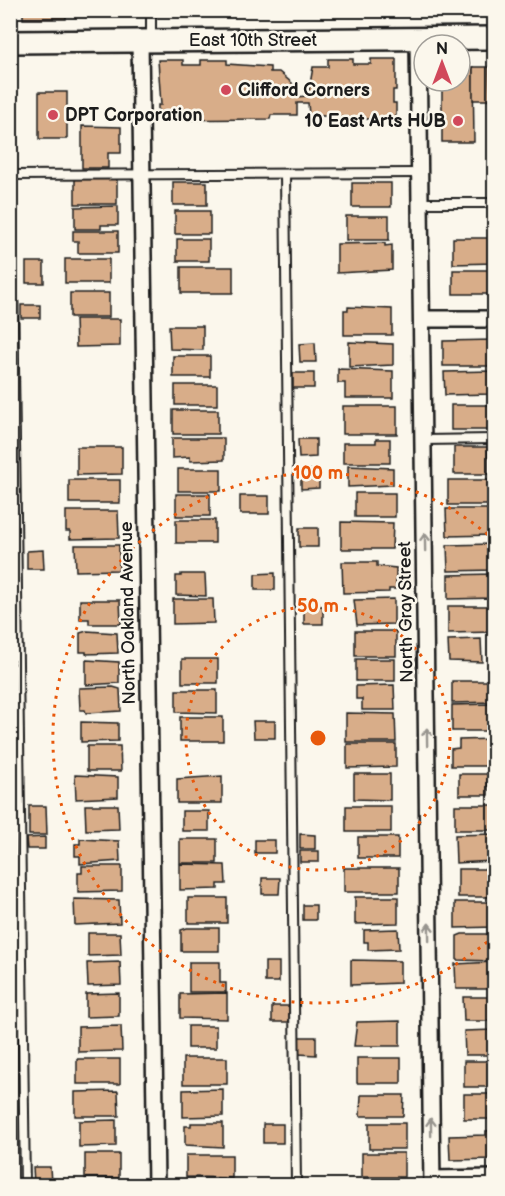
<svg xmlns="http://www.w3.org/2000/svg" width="505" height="1196" viewBox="0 0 505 1196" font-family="'Balsamiq Sans',sans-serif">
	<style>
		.building { fill: #d8ad89; stroke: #1c1c1c; stroke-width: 1.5 }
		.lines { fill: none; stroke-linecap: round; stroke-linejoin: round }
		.lane-casing { stroke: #1c1c1c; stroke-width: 12 }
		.street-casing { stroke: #1c1c1c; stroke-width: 20 }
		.secondary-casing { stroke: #1c1c1c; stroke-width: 26 }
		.lane { stroke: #fbf7ec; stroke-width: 8 }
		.street { stroke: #fbf7ec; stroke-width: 15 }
		.secondary { stroke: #fbf7ec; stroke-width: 21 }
		.oneway { stroke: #97948e }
		.ring { fill: none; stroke: #e8590c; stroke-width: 3; stroke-dasharray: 3 6 }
		.poi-dot { fill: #d1495b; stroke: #fbf7ec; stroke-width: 2 }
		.labels { text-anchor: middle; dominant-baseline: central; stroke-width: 5; stroke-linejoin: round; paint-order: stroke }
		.street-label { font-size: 18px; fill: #1c1c1c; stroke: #fbf7ec }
		.poi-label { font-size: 18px; font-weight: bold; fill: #1c1c1c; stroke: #fbf7ec; text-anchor: start }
		.centre { fill: #e8590c; stroke: #fbf7ec; stroke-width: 3 }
		.ring-label { font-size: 18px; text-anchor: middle; font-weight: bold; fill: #e8590c; stroke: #fbf7ec; stroke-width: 5; stroke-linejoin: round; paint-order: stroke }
	</style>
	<rect width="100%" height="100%" fill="#fbf7ec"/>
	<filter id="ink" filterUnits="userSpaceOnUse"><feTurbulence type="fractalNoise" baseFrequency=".0167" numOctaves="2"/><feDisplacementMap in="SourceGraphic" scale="12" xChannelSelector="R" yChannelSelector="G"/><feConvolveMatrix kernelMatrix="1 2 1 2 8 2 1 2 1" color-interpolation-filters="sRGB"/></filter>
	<g filter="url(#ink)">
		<g class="building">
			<rect x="23" y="10" width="43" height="9"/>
			<rect x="111" y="10" width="33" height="5"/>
			<rect x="335" y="10" width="115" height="2"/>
			<polygon points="328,59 353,59 353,64 371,64 371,59 396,59 396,90 393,90 393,103 396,103 396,121 309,115 308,103 297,103 297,115 271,115 270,119 158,120 158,105 161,105 158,60 183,60 183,65 201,65 201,60 227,60 227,64 270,67 270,72 279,72 293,84 295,97 308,96 313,67 328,67"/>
			<polygon points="460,67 473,67 474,142 442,142 442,81 460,81"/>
			<polygon points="473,67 489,67 490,100 473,100"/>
			<rect x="39" y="92" width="28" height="47"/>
			<polygon points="82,126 121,127 121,153 108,153 108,168 82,168"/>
			<rect x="75" y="177" width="42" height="27"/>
			<rect x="173" y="182" width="34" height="23"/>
			<rect x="352" y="183" width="39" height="24"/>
			<polygon points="118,206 118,225 101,225 101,229 75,229 75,207"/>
			<rect x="175" y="211" width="35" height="23"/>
			<rect x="346" y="216" width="43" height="24"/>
			<polygon points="73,231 118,231 118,253 78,253 78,241 73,241"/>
			<polygon points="453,238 494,238 494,263 453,264"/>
			<rect x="177" y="239" width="32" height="22"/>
			<polygon points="385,243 385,246 392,245 392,270 337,273 337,244"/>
			<rect x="65" y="259" width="44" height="24"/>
			<rect x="26" y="262" width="18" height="21"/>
			<rect x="181" y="267" width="52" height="26"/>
			<rect x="453" y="270" width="40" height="24"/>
			<rect x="70" y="293" width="39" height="24"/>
			<rect x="21" y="305" width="19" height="13"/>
			<polygon points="348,307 392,309 392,335 344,335 344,310 348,310"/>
			<polygon points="75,319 120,319 120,346 76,347"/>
			<polygon points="169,326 203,326 203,350 170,349"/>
			<polygon points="494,340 494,366 443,366 443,341"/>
			<polygon points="349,342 393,344 393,365 349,367"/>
			<polygon points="315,343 316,362 300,362 299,344"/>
			<rect x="173" y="356" width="37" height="21"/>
			<polygon points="338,369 393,371 393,398 345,398 345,383 338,383"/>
			<polygon points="493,371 493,394 445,395 444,372"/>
			<rect x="293" y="373" width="21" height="15"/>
			<rect x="175" y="385" width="42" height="20"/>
			<rect x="451" y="405" width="40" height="25"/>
			<rect x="343" y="406" width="54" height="28"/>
			<rect x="173" y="410" width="45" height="24"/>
			<polygon points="172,438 224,438 224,460 190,461 190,457 172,458"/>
			<polygon points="298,439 316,439 316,457 299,458"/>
			<polygon points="376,439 390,439 390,463 343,463 343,443 376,443"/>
			<polygon points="77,447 122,447 122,474 77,475"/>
			<rect x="454" y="447" width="34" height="27"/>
			<polygon points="348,466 393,468 393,485 348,487"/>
			<rect x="178" y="469" width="43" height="22"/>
			<polygon points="301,470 319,470 319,488 301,489"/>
			<rect x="69" y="480" width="51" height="23"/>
			<rect x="448" y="480" width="40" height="25"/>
			<rect x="355" y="493" width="40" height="24"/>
			<rect x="176" y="494" width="34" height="22"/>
			<rect x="240" y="496" width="29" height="18"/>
			<polygon points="446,509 494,509 494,535 447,536"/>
			<polygon points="66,511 118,511 119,538 70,539 70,531 66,531"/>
			<rect x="176" y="520" width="39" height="23"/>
			<polygon points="341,522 393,523 392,549 341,549"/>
			<rect x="299" y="528" width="19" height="19"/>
			<polygon points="494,544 494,570 448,571 447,545"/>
			<polygon points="75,545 119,545 119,570 76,571"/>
			<polygon points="43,550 44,569 27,569 27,551"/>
			<polygon points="342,562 377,562 377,566 396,568 396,589 389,589 389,592 343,593"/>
			<polygon points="275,573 275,590 255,590 255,574"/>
			<polygon points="181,574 205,574 206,596 176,595 176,576 181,576"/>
			<polygon points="494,574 494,598 448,599 448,575"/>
			<polygon points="173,599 213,599 214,623 173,624"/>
			<polygon points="394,599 394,624 357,625 354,600"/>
			<polygon points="80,600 120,600 121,624 89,624 89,619 80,619"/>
			<rect x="304" y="606" width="19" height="18"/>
			<polygon points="448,606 493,606 494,632 448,633"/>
			<polygon points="87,631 117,633 118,653 86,654 86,652 80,652 80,633"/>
			<rect x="355" y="631" width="41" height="25"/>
			<polygon points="481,639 482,662 449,661 448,640"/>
			<rect x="182" y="659" width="36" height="24"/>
			<rect x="356" y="659" width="39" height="22"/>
			<polygon points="86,660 119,662 119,683 86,685"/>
			<polygon points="452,681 494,681 494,702 452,703"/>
			<polygon points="394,685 395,710 362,710 362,699 356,699 356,686"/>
			<polygon points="113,687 120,689 121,711 86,713 85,710 80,710 79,688"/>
			<polygon points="176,690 217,690 217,713 176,712"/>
			<polygon points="492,704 493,731 452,731 452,705"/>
			<polygon points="346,713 395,714 396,742 346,742"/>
			<rect x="180" y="717" width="43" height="24"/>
			<polygon points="253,721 275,721 275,738 254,738"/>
			<polygon points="81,722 118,723 118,741 81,742"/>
			<polygon points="494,739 494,766 451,766 451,749 459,748 459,740"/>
			<polygon points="347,744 396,744 396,767 347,768"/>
			<polygon points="87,746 120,746 121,771 87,771"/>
			<polygon points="354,774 390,774 390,800 354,799"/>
			<rect x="459" y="774" width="29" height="21"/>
			<polygon points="75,775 118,777 118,797 76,799"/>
			<polygon points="222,776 222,803 177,803 177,779"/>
			<polygon points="85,805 118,805 119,829 86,830"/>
			<rect x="455" y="805" width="39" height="25"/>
			<polygon points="29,806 46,806 47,835 29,835"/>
			<rect x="346" y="806" width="45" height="26"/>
			<rect x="182" y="811" width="27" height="20"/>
			<polygon points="300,834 315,835 315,849 300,849"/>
			<polygon points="494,834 494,861 456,863 455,835"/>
			<polygon points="45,837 45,849 27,849 26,838"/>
			<rect x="358" y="837" width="40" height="21"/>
			<polygon points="80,839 119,841 120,861 80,864 80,856 75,856 75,844 80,844"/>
			<rect x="180" y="839" width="37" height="24"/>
			<rect x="255" y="840" width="20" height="13"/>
			<rect x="300" y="851" width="19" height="11"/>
			<polygon points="180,864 225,865 226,884 218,884 218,889 180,890"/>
			<polygon points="82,866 122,866 122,891 78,892 78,873 82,873"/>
			<rect x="344" y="868" width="55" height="24"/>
			<rect x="458" y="869" width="36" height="28"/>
			<polygon points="262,878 280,878 279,894 262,894"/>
			<polygon points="355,897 398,897 398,923 355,924"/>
			<rect x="188" y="898" width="39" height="25"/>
			<polygon points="74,899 119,900 120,923 75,925"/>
			<polygon points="455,902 494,902 494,927 455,928"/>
			<rect x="303" y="905" width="13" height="15"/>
			<polygon points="187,928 219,928 219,951 181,951 181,930"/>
			<polygon points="398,929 399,949 368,950 368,942 364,942 364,930"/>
			<polygon points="88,933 120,933 121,955 88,956"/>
			<polygon points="462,934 494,934 494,961 457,960 457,936"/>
			<polygon points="351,960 400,961 400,983 351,985"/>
			<polygon points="120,962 121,985 88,986 87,963"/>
			<polygon points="189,962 220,962 220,983 226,983 226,992 189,992"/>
			<rect x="265" y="962" width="14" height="20"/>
			<polygon points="494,962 494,980 491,981 491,989 456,989 455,964"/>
			<polygon points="119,993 119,1016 86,1017 86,994"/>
			<polygon points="227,993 227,1019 180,1018 180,994"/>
			<polygon points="463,997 494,997 494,1021 464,1021"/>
			<polygon points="272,1006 290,1006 289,1022 272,1022"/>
			<polygon points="400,1021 400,1046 354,1046 357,1022"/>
			<polygon points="121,1026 122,1051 78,1052 78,1027"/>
			<rect x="188" y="1026" width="28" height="22"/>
			<polygon points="494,1030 494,1055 465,1055 464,1031"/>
			<polygon points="299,1037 316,1037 316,1055 298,1054"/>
			<rect x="183" y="1058" width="44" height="26"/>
			<rect x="357" y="1058" width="44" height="25"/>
			<rect x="77" y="1059" width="43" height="25"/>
			<rect x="464" y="1061" width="30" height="26"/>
			<polygon points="223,1089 223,1116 183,1117 183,1090"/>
			<polygon points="118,1091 119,1116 75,1116 75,1092"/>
			<rect x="464" y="1094" width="30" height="25"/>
			<polygon points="361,1095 404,1095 403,1116 360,1116"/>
			<polygon points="116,1120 116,1146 79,1147 79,1121"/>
			<polygon points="191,1123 223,1123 223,1147 185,1145 185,1126 191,1126"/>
			<rect x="369" y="1123" width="36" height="26"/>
			<rect x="263" y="1124" width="20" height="19"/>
			<polygon points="494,1130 494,1159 450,1160 449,1136 486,1135 486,1131"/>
			<rect x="362" y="1153" width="42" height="24"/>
			<rect x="85" y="1154" width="34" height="24"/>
			<polygon points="186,1155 232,1155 232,1178 186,1177"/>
			<polygon points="33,1167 50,1167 51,1183 34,1183"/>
		</g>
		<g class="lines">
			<defs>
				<g id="lane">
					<polyline points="151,10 151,39"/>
					<polyline points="10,67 25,1186"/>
					<polyline points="285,174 296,1186"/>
					<polyline points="10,175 420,173"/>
					<polyline points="420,203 494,203"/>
					<polyline points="423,440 494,439"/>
				</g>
				<g id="street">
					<polyline points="418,39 432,1186"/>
					<polyline points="140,41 156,1186"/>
					<polyline points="422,319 494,319"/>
					<polyline points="432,1179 494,1178"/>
				</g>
				<polyline id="secondary" points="10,42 494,38"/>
			</defs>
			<use href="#lane" class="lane-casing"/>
			<use href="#street" class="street-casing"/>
			<use href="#secondary" class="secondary-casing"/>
			<use href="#lane" class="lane"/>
			<use href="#street" class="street"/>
			<use href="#secondary" class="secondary"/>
		</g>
		<defs><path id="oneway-shaft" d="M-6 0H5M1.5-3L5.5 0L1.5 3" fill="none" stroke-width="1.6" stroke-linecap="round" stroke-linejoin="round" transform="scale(1.5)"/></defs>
		<g class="oneway">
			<use href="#oneway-shaft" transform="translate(425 542) rotate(-91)"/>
			<use href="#oneway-shaft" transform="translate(427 737) rotate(-91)"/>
			<use href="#oneway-shaft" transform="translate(429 932) rotate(-91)"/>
			<use href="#oneway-shaft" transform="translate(431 1127) rotate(-91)"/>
		</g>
	</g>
	<g class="ring">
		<circle cx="318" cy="738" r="132"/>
		<path d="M494 936A265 265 0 1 1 494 540"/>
	</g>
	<g class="poi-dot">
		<circle cx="226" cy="90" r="6"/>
		<circle cx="53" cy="115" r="6"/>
		<circle cx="458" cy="121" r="6"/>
	</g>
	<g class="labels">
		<g class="street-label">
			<text x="253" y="40">East 10th Street</text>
			<text transform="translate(406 612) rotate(-91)">North Gray Street</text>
			<text transform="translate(128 613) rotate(-91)">North Oakland Avenue</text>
		</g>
		<g class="poi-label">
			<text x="238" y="90">Clifford Corners</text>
			<text x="65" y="115">DPT Corporation</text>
			<text x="446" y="121" text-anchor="end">10 East Arts HUB</text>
		</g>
	</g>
	<circle cx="318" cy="738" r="9" class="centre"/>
	<g class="ring-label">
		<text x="318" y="479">100 m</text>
		<text x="318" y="612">50 m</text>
	</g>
	<rect width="505" height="1196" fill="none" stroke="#fbf7ec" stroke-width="36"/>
	<rect x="18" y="18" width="469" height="1160" fill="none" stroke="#1c1c1c" stroke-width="2" filter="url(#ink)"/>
	<g transform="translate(442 63)"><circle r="28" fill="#fbf7ec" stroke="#a29f99" stroke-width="1.5"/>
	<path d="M0-4.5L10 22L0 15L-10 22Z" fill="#d1495b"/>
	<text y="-9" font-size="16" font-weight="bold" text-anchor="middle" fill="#1c1c1c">N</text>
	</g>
</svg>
